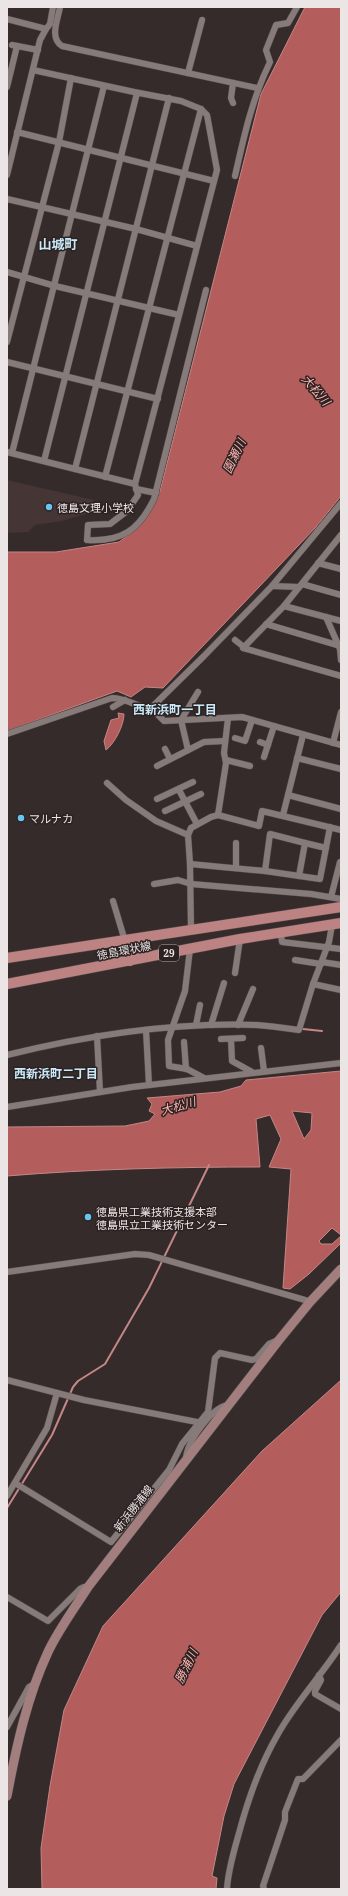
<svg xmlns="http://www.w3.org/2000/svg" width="348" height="1896" viewBox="0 0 348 1896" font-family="'Noto Serif','Noto Sans JP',serif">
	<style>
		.built { fill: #453535 }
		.water { fill: #b35e5d; stroke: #c48686; fill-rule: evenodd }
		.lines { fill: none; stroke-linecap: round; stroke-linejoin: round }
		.stream { stroke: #c48686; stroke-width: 2 }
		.minor-casing { stroke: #524a4a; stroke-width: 7 }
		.secondary-casing { stroke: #524a4a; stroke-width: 10 }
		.primary-casing { stroke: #524a4a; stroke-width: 11 }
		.minor { stroke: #877b7a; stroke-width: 6 }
		.secondary { stroke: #a27f7e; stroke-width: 9 }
		.primary { stroke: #bc8382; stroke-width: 10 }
		.poi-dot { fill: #68c4f0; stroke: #2b2221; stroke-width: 1.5 }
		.labels { text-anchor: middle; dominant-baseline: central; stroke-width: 3; stroke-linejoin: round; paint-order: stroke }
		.shield { fill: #2b2221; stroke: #b2aaaa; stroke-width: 1 }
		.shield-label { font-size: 10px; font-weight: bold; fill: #ece5e5 }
		.poi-label { font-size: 11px; fill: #ece5e5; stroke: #2b2221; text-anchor: start }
		.street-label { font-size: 11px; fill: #ece5e5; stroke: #2b2221 }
		.water-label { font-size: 12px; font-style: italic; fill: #fdb5b2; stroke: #2b2221 }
		.neighbourhood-label { font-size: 12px; font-weight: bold; fill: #c9e9f9; stroke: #2b2221 }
		.quarter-label { font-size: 13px; font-weight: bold; fill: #c9e9f9; stroke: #2b2221 }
	</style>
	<rect width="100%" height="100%" fill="#352b2b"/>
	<polygon class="built" points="7,480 94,500 86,514 62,521 35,525 28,532 7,533"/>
	<g class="water">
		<polygon points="305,7 341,7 341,496 316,527 163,688 145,687 131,697 117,691 7,731 7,552 56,552 119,542 138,528 148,516 160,491 261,94"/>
		<path d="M118,713L124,714C124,725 115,743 106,750L104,741L111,720L119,718Z"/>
		<path d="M341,1071V1235L332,1228L319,1241L321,1244H332L341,1236V1243L309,1274L290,1289L283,1288L291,1169L269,1167L281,1139L270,1115L256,1119L260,1167C176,1167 91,1169 7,1176V1127L125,1126L149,1121L155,1114L149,1111L152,1104L147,1098L220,1092L241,1086L246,1080ZM292,1111L312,1113L311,1130L304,1139Z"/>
		<polygon points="341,1380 341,1592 322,1615 234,1784 224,1816 212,1876 217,1878 216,1889 42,1889 41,1848 50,1786 64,1710 103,1626 262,1451"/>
	</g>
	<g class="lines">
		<g class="stream">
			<polyline points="303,1029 322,1031"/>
			<polyline points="7,1508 52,1435 73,1387 78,1381 105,1364 149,1288 209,1165"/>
		</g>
		<defs>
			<g id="minor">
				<path d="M60,7C58,19 49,38 62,46L257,88"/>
				<polyline points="7,19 46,29 40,40 7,175"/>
				<polyline points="46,29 50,24 53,7"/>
				<polyline points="12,45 38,50"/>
				<path d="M33,70L134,92L181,101L201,109L207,115L217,170L135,484L138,495L127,511L110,524L88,525L87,540C122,542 139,530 154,499L206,290"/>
				<polyline points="188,73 202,20"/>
				<polyline points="233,83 231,98 233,103"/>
				<polyline points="7,87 17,46"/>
				<polyline points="17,132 214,181"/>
				<path d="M235,176C244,136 252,99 270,62L266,50L276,25L288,23L297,7"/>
				<polyline points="7,199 136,229 197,246"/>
				<polyline points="7,272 55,286 179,315"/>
				<polyline points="7,342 59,142 71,78"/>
				<polyline points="7,362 158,399"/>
				<polyline points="7,452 135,484"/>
				<polyline points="12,453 104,86"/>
				<polyline points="44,461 137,93"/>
				<polyline points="75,469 169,98"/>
				<polyline points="105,477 201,109"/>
				<polyline points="136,489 156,493"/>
				<polyline points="341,535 284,606 243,648 341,676"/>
				<polyline points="318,563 341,569"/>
				<polyline points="302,584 341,595"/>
				<polyline points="272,586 299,587"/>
				<polyline points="284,606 341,621"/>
				<polyline points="326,617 340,649 341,660"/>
				<polyline points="266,624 337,645"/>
				<polyline points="235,640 244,647"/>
				<polyline points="113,707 125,700"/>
				<polyline points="151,708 204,656 272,586 341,503"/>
				<path d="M7,734L112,698C126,698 136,707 151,708L164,721L242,717L341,745"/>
				<polyline points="235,738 245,741 252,720"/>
				<polyline points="260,742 268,745"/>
				<polyline points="333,743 341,712"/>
				<polyline points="165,749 170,759"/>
				<polyline points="188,750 181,720 198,692"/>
				<polyline points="264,757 274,726"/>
				<polyline points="297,758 341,769"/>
				<polyline points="226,760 250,766"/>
				<polyline points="157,766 204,742 225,741"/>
				<polyline points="107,783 126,800 156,821 188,835"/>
				<polyline points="179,790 197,824"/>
				<polyline points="288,795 341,809"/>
				<polyline points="157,799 193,782"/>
				<polyline points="165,811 201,794"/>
				<polyline points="218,815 226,763 224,753 228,718"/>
				<polyline points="283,815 303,735"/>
				<polyline points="305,843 326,848"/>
				<polyline points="190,864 265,871 320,879 330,827"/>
				<polyline points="236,868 236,843"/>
				<polyline points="265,871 270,834 305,843 299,876"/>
				<polyline points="154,884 178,880 191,884 311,894 341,899"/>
				<polyline points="331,897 340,862"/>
				<polyline points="113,901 125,941"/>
				<polyline points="191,930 190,864 188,835 191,828 211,817 218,815 259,826 262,811 341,830"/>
				<polyline points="281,933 282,942 341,949"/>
				<polyline points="190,949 185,991 168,1040 169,1066 187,1069 204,1078"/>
				<polyline points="295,960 321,964"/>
				<polyline points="322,962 341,965"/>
				<polyline points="235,973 240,939"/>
				<polyline points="313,984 341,990"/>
				<polyline points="196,1025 200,1005"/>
				<polyline points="211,1025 224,983"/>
				<polyline points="238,1025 253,989"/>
				<polyline points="146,1030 149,1085"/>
				<polyline points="97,1036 100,1092"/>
				<polyline points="221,1039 243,1038"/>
				<polyline points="231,1039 232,1061 252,1072"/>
				<polyline points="184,1042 186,1069"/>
				<polyline points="261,1048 264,1071"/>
				<path d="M7,1055C89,1035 173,1022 257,1025C271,1026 285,1028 299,1030L313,984L329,942L332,925"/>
				<polyline points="7,1107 132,1087 341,1063"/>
				<polyline points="7,1272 135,1254 149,1255 305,1300 310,1302"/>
				<polyline points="7,1380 84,1400 202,1423"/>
				<path d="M186,1458C187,1442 212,1407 228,1405"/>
				<polyline points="15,1483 111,1542 169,1470 182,1444 208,1412 215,1358 220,1353 252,1360 256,1359 269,1344 278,1340"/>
				<polyline points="7,1496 47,1428 57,1393"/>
				<polyline points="7,1597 48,1621 80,1589 84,1587 88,1587"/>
				<polyline points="319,1675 321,1680 315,1691 315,1694 341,1709"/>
				<polyline points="7,1727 29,1687 34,1684"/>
				<path d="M227,1889C228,1870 234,1851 239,1833C248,1799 260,1765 278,1734C296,1702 321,1676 341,1645"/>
				<polyline points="264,1889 263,1886 285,1820 285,1812 298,1779 303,1779 341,1740"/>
			</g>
			<path id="secondary" d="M7,1796C16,1748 27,1697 48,1652C59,1629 74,1609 88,1587L279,1340L310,1302L341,1269"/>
			<g id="primary">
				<polyline points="125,941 130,961"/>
				<polyline points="7,958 341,907"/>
				<polyline points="7,984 240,939 341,923"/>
			</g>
		</defs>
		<use href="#minor" class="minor-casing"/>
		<use href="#secondary" class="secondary-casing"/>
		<use href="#primary" class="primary-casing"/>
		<use href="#minor" class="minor"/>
		<use href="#secondary" class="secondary"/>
		<use href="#primary" class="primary"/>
	</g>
	<g class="poi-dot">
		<circle cx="49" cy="507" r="4"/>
		<circle cx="21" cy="818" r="4"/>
		<circle cx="88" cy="1217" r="4"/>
	</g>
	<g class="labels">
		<rect class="shield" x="159" y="945" width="20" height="16" rx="3"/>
		<g class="shield-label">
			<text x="169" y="953">29</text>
		</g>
		<g class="poi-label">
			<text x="57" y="507">徳島文理小学校</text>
			<text x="29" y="818">マルナカ</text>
			<text x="96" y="1211">徳島県工業技術支援本部<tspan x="96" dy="13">徳島県立工業技術センター</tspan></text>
		</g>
		<g class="street-label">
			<text transform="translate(124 950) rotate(-11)">徳島環状線</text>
			<text transform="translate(133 1508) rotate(-52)">新浜勝浦線</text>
		</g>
		<g class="water-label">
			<text transform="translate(316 390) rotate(49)">大松川</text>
			<text transform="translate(234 456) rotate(-64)">園瀬川</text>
			<text transform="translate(178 1106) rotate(-16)">大松川</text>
			<text transform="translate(186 1666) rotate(-64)">勝浦川</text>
		</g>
		<g class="neighbourhood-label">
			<text x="175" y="709">西新浜町一丁目</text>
			<text x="56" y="1073">西新浜町二丁目</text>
		</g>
		<g class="quarter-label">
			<text x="58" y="244">山城町</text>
		</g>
	</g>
	<rect width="348" height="1896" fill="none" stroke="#ece5e5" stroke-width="16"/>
</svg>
